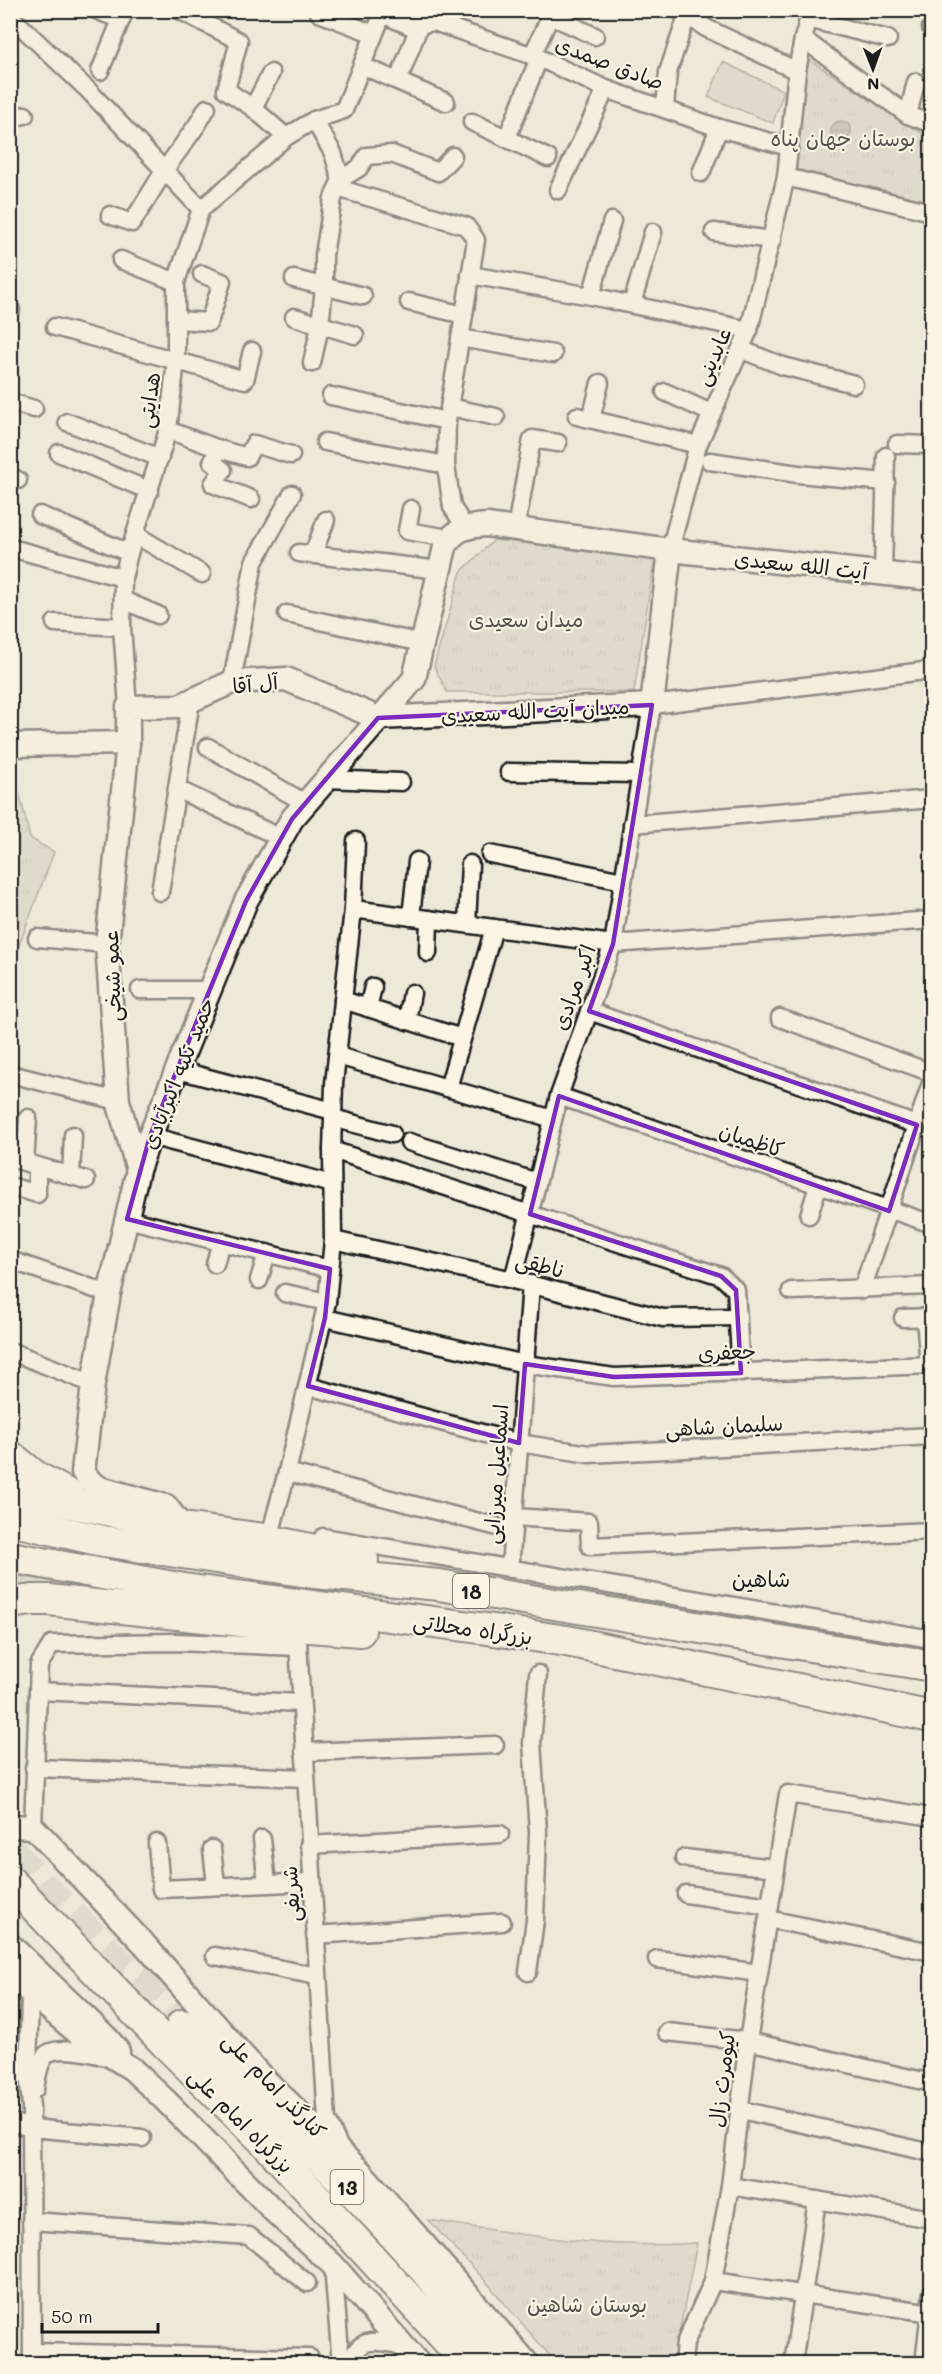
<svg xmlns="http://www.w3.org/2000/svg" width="942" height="2374" viewBox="0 0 942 2374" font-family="Mali,'Playpen Sans Arabic',sans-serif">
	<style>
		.park { fill: url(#park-tufts); stroke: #76736c; stroke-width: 1.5 }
		.garden { fill: url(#garden-furrows); stroke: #76736c; stroke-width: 1.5 }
		.pitch { fill: #cfcabd; stroke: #76736c; stroke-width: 1.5 }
		.water { fill: url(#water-rules); stroke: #6f6c67; stroke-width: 1.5 }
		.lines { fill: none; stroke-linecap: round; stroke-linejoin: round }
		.highway-tunnel { stroke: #cec9bd; stroke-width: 30; stroke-dasharray: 30 15; stroke-linecap: butt }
		.street-casing { stroke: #1c1c1c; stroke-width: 21 }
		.secondary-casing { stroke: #1c1c1c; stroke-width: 27 }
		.highway-casing { stroke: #1c1c1c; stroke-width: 34 }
		.street { stroke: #fcf5e5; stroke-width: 16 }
		.secondary { stroke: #fcf5e5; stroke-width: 22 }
		.highway { stroke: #fcf5e5; stroke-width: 30 }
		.marked { fill: none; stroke: #7b2cbf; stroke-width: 4.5; stroke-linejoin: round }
		.labels { text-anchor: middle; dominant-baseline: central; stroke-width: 4.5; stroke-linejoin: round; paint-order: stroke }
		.shield { fill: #fcf5e5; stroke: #5f5d58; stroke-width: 1.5 }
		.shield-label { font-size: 20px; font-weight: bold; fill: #1c1c1c }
		.street-label { font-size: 21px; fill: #1c1c1c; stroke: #fcf5e5 }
		.park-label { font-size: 21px; fill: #52504c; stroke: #fcf5e5 }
		.neighbourhood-label { font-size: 22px; fill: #1c1c1c; stroke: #fcf5e5 }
	</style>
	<defs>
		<pattern id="park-tufts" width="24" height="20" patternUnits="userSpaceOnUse" patternTransform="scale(1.5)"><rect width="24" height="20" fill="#cfcabd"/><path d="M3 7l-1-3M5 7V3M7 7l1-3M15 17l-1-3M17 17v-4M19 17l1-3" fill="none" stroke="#b1ada2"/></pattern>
		<pattern id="garden-furrows" width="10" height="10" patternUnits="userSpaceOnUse" patternTransform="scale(1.5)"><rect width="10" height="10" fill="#cfcabd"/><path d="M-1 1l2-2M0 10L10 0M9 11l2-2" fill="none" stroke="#b1ada2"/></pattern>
		<pattern id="water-rules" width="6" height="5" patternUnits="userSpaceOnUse" patternTransform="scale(1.5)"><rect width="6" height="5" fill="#a7a299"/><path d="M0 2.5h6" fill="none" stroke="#87837c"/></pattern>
	</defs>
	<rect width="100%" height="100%" fill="#eee8d9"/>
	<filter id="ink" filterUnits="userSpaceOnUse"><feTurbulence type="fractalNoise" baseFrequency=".0167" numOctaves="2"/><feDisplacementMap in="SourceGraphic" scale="12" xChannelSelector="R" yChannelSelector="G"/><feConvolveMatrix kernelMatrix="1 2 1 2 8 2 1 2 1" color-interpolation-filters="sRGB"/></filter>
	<g filter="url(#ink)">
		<g class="park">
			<polygon points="802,55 926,136 931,136 931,205 792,172"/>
			<polygon points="494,540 655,556 634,692 447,692 434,666 461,572"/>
			<polygon points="11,770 14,770 30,838 54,852 11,967"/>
			<path d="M428,2220C519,2234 605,2250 697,2243L673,2363H556L482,2277Z"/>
		</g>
		<polygon class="garden" points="11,1575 255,1612 11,1593"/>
		<polygon class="pitch" points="723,62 784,91 773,123 708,97"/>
		<circle class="water" cx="841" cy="131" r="10"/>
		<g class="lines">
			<polyline class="highway-tunnel" points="10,1850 45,1888 182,2025"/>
			<defs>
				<g id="street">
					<polyline points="96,10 121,20"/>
					<polyline points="179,10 239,41 226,90 253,108 286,137"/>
					<polyline points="679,10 706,28 797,71"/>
					<polyline points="319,13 374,34"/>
					<polyline points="382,14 410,26 434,22 539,58 606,89 719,128 789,147"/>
					<polyline points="10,16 89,91 201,209"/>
					<polyline points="551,16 595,36"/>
					<polyline points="808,19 888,39"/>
					<polyline points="931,28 932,28"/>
					<polyline points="803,39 908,115 932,124"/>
					<polyline points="532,56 553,10"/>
					<polyline points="372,70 446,102"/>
					<polyline points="100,71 125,10"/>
					<polyline points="398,81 420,24"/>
					<polyline points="253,108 271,73"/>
					<polyline points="665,108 668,72 689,10"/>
					<polyline points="908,115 916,82"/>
					<polyline points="10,118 25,115"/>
					<polyline points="314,120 333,153 344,190 466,226 476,240 447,421 446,465 452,507 465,527"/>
					<polyline points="472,122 548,158"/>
					<polyline points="507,138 539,58"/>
					<polyline points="701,173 719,128"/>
					<polyline points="786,177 932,212"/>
					<polyline points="558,190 606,89"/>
					<polyline points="110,215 132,223 164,171 197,125 207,108"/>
					<polyline points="714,232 772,240"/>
					<polyline points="121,260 176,282"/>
					<polyline points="470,275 591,296 749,330"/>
					<polyline points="294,279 363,296"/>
					<polyline points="591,296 612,221"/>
					<polyline points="409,302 464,315"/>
					<polyline points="632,304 653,232"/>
					<polyline points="10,310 11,310"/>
					<polyline points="294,317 355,335"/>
					<polyline points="177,320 209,322 222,282 202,274"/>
					<polyline points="55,327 245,380 252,351"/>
					<polyline points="460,338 553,354"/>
					<polyline points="742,350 783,366 854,384"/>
					<polyline points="312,363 320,326 324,287 324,255 333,198 341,179 359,168 367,156 392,154 438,172 453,156"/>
					<polyline points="665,392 711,413"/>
					<polyline points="331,396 447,421"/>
					<polyline points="10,402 34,409"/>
					<polyline points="450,407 496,417"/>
					<polyline points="577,416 698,445"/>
					<polyline points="591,419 600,383"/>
					<polyline points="67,422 160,458"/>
					<polyline points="168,430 219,449 247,457 254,444 291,455"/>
					<polyline points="325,442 446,465"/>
					<polyline points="897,444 932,445"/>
					<polyline points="219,449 212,462 223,470 213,484 251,499"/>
					<polyline points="59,453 150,491"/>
					<polyline points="710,461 798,474 886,482"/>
					<polyline points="10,477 18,480"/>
					<polyline points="411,509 407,531 449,538"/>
					<polyline points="40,515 129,553"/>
					<polyline points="516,528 532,439 558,443"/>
					<polyline points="136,535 202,574"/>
					<polyline points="11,548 123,578"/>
					<polyline points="670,550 698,445 749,330 786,177 797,71 803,39 811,10"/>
					<polyline points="299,553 439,570"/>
					<polyline points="313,554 326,520"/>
					<polyline points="883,573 886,456"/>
					<polyline points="123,600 158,615"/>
					<polyline points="287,614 422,643"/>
					<polyline points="55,623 122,627"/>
					<polyline points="232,682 254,562 292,494"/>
					<polyline points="128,707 122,627 123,578 129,553 168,430 176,360 176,282 201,209 286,137 314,120 344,110 384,10"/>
					<polyline points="208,747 305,803"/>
					<polyline points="509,772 641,774"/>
					<polyline points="326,779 401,782"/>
					<polyline points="177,789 281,838"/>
					<polyline points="632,824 932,799"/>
					<polyline points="490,854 623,881"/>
					<polyline points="160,892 191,701"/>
					<polyline points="353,909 613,944 932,920"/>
					<polyline points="411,917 417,861"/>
					<polyline points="467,924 470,864"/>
					<polyline points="37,938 107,944"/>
					<polyline points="428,953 429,919"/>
					<polyline points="140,990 210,990"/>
					<polyline points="343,1000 462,1038"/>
					<polyline points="368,1008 373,987"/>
					<polyline points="589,1011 917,1125"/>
					<polyline points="780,1018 932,1073"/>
					<polyline points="407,1021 412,993"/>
					<polyline points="338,1056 553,1119"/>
					<polyline points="178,1070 333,1111"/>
					<polyline points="10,1074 118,1101"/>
					<polyline points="448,1088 494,928"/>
					<polyline points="559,1096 932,1224"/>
					<polyline points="333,1118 392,1134"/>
					<polyline points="150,1136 332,1184"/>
					<polyline points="409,1142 537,1182"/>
					<polyline points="332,1150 721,1276 736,1290 741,1373"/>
					<polyline points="10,1158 86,1180"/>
					<polyline points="25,1162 28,1118"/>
					<polyline points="71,1176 73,1135"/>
					<polyline points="10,1186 37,1194 37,1166"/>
					<polyline points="809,1215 818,1186"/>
					<polyline points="127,1219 330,1269"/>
					<polyline points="333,1240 513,1280 663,1318 738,1317"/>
					<polyline points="10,1260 109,1294"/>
					<polyline points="215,1264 221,1241"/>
					<polyline points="259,1280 267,1253"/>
					<polyline points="513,1280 559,1096 613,944 652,705 932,670"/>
					<polyline points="862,1290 932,1080"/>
					<polyline points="791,1291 932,1286"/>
					<polyline points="285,1293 327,1302"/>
					<polyline points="325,1318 525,1364 614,1377 932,1365"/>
					<polyline points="903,1318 932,1317"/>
					<polyline points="925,1318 929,1366"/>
					<polyline points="10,1351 93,1384"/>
					<polyline points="308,1386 519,1443 589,1454 932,1436"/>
					<polyline points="287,1472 513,1531"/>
					<polyline points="514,1517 589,1522 590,1546 932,1531"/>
					<polyline points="272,1528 287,1472 327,1302 333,1240 332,1150 334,1084 353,909 356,841"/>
					<polyline points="323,1537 932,1639"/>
					<polyline points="510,1569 531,1284"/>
					<polyline points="297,1626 327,2120 339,2146"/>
					<polyline points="38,1691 301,1703"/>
					<polyline points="304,1752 495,1745"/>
					<polyline points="34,1768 305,1778"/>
					<polyline points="33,1827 39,1665 52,1644 176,1642 298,1647"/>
					<polyline points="262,1839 267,1883"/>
					<polyline points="157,1843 161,1889 312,1882"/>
					<polyline points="309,1845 500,1834"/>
					<polyline points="212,1849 216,1885"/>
					<polyline points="684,1858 776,1868"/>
					<polyline points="686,1894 770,1906"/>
					<polyline points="768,1919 932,1952"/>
					<polyline points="315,1935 502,1922"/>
					<polyline points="215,1956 317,1976"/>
					<polyline points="657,1959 759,1973"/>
					<polyline points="528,1972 535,1920 538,1832 532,1743 538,1674"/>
					<polyline points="30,1993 28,2073 31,2107 32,2364"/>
					<polyline points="667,2032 748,2041 932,2083"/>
					<path d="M35,2089C37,2079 38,2065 45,2056C54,2044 93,2053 105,2057"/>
					<polyline points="741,2110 932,2153"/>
					<polyline points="10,2122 31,2128 142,2138"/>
					<polyline points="730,2186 932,2219"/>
					<polyline points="31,2221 249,2236 307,2283"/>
					<polyline points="333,2265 341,2364"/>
					<polyline points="713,2281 932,2313"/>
					<polyline points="32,2352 310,2358"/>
					<path d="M351,2364C358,2333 381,2342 404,2346"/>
					<polyline points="683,2364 685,2343 713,2281 730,2186 748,2041 788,1794 932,1817"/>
					<polyline points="793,2364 817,2200"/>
					<polyline points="924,2364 932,2292"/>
				</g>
				<g id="secondary">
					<polyline points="10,745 128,743"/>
					<polyline points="138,1170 118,1101 107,944 128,743 128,707 179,706 232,682 286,679 378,718 652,705 670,550"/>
					<path d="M183,1528L166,1506L100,1488L91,1482L83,1472L93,1384L109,1294L138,1170L150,1136L246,901L292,819L414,679L445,547C453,529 468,526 487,525L670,550L932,579"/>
					<polyline points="10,1826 33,1827 144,1944 261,2076 362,2173 528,2364"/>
					<polyline points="10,1945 108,2039 118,2051"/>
					<polyline points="10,1975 87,2041 132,2069 165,2100 277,2214 333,2265 419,2364"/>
				</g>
				<g id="highway">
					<polyline points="10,1456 35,1476 69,1495"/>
					<polyline points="10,1491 102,1509 183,1528 257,1538 363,1560"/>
					<polyline points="10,1520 103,1541 315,1573 439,1585 932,1666"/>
					<polyline points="10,1557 184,1589 487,1629 567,1641 932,1717"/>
					<polyline points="10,1603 32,1600 49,1600 259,1623 360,1631"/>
					<polyline points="10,1881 164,2042 263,2140 469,2364"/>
					<path d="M182,2025C265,2104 349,2182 424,2269C450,2300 473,2332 497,2364"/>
				</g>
			</defs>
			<use href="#street" class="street-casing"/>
			<use href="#secondary" class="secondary-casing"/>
			<use href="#highway" class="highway-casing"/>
			<use href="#street" class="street"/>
			<use href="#secondary" class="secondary"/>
			<use href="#highway" class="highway"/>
		</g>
	</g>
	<path d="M0 0H942V2374H0ZM652,705L613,944L589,1011L917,1125L889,1211L559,1096L530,1214L721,1276L736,1290L741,1373L614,1377L525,1364L519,1443L308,1386L325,1318L330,1269L127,1219L150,1136L246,901L292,819L378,718Z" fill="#eee8d9" fill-opacity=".55" fill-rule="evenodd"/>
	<path class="marked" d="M652,705L613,944L589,1011L917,1125L889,1211L559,1096L530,1214L721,1276L736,1290L741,1373L614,1377L525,1364L519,1443L308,1386L325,1318L330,1269L127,1219L150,1136L246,901L292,819L378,718Z"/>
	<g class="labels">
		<g class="shield">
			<rect x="453" y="1574" width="36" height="34" rx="4.5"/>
			<rect x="330.5" y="2170" width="33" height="34" rx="4.5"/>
		</g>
		<g class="shield-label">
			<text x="471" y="1591">18</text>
			<text x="347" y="2187">13</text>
		</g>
		<g class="street-label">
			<text transform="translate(610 62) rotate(21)">صادق صمدی</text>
			<text transform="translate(712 356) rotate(-66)">عابدینی</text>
			<text transform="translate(148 400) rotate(-82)">هدایتی</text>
			<text transform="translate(801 564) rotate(6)">آیت الله سعیدی</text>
			<text transform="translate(255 683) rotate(-6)">آل آقا</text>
			<text transform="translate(535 710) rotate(-3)">میدان آیت الله سعیدی</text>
			<text transform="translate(111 976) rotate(-92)">عمو شیخی</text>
			<text transform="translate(573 987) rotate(-70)">اکبر مرادی</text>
			<text transform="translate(177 1073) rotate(-68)">حمید تکیه اکبرآبادی</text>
			<text transform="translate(752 1139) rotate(19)">کاظمیان</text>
			<text transform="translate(540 1264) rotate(14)">ناطقی</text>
			<text transform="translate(727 1351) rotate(-2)">جعفری</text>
			<text transform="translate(724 1425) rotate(-3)">سلیمان شاهی</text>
			<text transform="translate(495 1474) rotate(-86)">اسماعیل میرزایی</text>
			<text transform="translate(473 1628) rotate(8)">بزرگراه محلاتی</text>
			<text transform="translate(290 1894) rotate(-93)">شریفی</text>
			<text transform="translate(721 2079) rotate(-83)">کیومرث زال</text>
			<text transform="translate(275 2085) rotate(46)">کنارگذر امام علی</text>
			<text transform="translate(242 2120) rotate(45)">بزرگراه امام علی</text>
		</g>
		<g class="park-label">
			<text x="843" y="137">بوستان جهان پناه</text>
			<text x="526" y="618">میدان سعیدی</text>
			<text x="587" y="2303">بوستان شاهین</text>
		</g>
		<g class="neighbourhood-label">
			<text x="761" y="1578">شاهین</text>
		</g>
	</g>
	<rect width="942" height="2374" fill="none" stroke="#fcf5e5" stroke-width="36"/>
	<rect x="18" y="18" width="906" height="2338" fill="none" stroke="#1c1c1c" stroke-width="2" filter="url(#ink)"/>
	<g transform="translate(873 69) rotate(179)" stroke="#fcf5e5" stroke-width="4.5" paint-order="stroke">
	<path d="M0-4.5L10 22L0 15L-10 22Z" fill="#1c1c1c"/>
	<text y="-9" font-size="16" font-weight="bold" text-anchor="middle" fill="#1c1c1c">N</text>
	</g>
	<path d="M42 2323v9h116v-9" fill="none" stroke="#1c1c1c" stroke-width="3"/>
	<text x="51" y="2323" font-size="18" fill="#1c1c1c" stroke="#fcf5e5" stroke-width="4.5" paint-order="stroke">50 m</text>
</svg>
